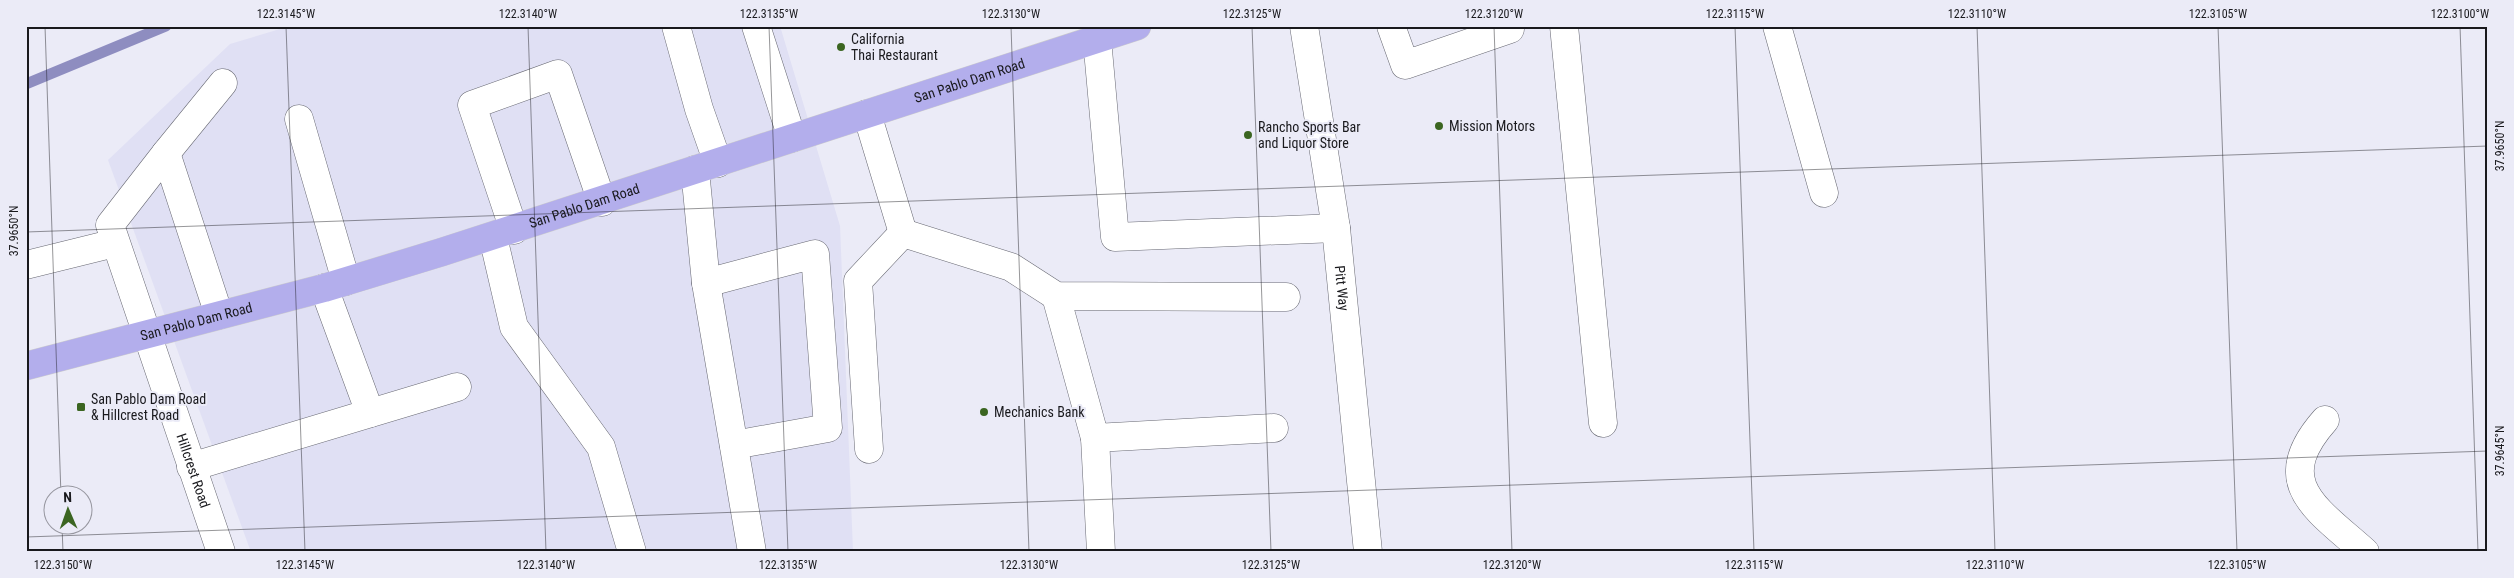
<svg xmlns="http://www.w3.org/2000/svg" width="2514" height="578" viewBox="0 0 2514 578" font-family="'Roboto Condensed',sans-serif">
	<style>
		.built { fill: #e0e0f4 }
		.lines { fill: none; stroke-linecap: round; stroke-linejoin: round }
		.stream { stroke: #8e8dc0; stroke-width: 11 }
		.minor-casing { stroke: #686973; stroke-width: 29 }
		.major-casing { stroke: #cccccd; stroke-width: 29 }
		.minor { stroke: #fff; stroke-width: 28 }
		.major { stroke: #b3aeec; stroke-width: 28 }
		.ticks { fill: none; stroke: #19191d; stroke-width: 1; stroke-opacity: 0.45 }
		.poi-dot { fill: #3b6521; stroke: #ebebf7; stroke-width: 2 }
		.labels { text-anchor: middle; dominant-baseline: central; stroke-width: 4; stroke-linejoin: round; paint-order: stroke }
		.poi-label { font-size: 14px; fill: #19191d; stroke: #ebebf7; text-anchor: start }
		.street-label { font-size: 14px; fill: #19191d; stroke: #ebebf7 }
		.neatline { fill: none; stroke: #19191d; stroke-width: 2 }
		.ticks-label { font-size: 12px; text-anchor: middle; fill: #19191d }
	</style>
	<rect width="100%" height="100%" fill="#ebebf7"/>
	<polygon class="built" points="290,26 780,26 840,226 853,552 251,552 108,160 230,44"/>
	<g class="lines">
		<polyline class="stream" points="26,84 166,26"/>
		<defs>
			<g id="minor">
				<polyline points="676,26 699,109 718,163"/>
				<polyline points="756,26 792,138"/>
				<path id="s1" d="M1304,26L1336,228L1368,552"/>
				<polyline points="1391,26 1405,65 1510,29"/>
				<polyline points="1564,26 1603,423"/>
				<polyline points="1777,26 1824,193"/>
				<polyline points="1097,39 1115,237 1336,228"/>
				<polyline points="867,114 903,233"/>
				<polyline points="299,119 346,281"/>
				<polyline points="166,153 223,83"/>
				<polyline points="695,170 706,283 752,552"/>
				<polyline points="514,230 472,105 558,74 602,202"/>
				<polyline points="493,237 514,327 601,447 632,552"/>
				<polyline points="26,265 115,243"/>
				<polyline points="706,283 815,254 828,428 734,445"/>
				<polyline points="324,288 370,413"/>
				<polyline points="1056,296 1095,438 1274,428"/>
				<path id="s2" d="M219,315L166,153L110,225L221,552"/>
				<path d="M2325,420C2269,483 2317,509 2365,552"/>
				<polyline points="1095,438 1101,552"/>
				<polyline points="869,449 858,281 903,233 1011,267 1056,296 1286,297"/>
				<polyline points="191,467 457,387"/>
			</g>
			<g id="major">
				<path id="s3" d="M26,366L324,288L442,252L1137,26"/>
			</g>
		</defs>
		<use href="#minor" class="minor-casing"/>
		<use href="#major" class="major-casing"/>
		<use href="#minor" class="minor"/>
		<use href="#major" class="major"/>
	</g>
	<path class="ticks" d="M45,26L61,496M286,26L305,552M528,26L546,552M769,26L788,552M1011,26L1029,552M1252,26L1271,552M1494,26L1512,552M1735,26L1754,552M1977,26L1995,552M2218,26L2237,552M2460,26L2478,552M26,232L2488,146M62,526L63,552M26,537L2488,451"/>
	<g class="poi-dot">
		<circle cx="841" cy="47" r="5"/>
		<circle cx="1439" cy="126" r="5"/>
		<circle cx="1248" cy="135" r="5"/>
		<rect x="76" y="402" width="10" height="10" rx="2.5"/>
		<circle cx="984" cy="412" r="5"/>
	</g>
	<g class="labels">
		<g class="poi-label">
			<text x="851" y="39">California<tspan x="851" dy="16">Thai Restaurant</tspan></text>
			<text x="1449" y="126">Mission Motors</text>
			<text x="1258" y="127">Rancho Sports Bar<tspan x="1258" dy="16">and Liquor Store</tspan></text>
			<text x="91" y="399">San Pablo Dam Road<tspan x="91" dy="16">&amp; Hillcrest Road</tspan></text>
			<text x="994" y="412">Mechanics Bank</text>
		</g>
		<g class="street-label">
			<text stroke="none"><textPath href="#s3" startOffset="986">San Pablo Dam Road</textPath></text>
			<text stroke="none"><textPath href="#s3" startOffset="581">San Pablo Dam Road</textPath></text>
			<text stroke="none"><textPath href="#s1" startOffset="265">Pitt Way</textPath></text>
			<text stroke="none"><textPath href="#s3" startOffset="176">San Pablo Dam Road</textPath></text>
			<text stroke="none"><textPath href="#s2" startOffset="521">Hillcrest Road</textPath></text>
		</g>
	</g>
	<rect width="2514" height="578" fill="none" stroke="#ebebf7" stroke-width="55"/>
	<g transform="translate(68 510) rotate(358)"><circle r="24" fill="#ebebf7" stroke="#9797a0"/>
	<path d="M0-4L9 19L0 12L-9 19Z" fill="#3b6521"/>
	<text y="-8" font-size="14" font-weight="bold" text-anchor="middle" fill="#19191d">N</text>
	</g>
	<rect x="28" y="28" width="2458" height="522" class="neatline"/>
	<g class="ticks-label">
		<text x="286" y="18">122.3145°W</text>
		<text x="528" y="18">122.3140°W</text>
		<text x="769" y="18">122.3135°W</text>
		<text x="1011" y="18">122.3130°W</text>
		<text x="1252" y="18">122.3125°W</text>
		<text x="1494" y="18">122.3120°W</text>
		<text x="1735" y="18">122.3115°W</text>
		<text x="1977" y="18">122.3110°W</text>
		<text x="2218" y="18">122.3105°W</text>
		<text x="2460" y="18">122.3100°W</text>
		<text transform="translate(2500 146) rotate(-90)" y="4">37.9650°N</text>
		<text transform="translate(14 231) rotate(-90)" y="4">37.9650°N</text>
		<text transform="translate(2500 451) rotate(-90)" y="4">37.9645°N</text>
		<text x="63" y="569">122.3150°W</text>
		<text x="305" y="569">122.3145°W</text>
		<text x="546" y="569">122.3140°W</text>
		<text x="788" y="569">122.3135°W</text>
		<text x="1029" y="569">122.3130°W</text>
		<text x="1271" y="569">122.3125°W</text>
		<text x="1512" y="569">122.3120°W</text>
		<text x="1754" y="569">122.3115°W</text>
		<text x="1995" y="569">122.3110°W</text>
		<text x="2237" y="569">122.3105°W</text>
	</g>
</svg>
